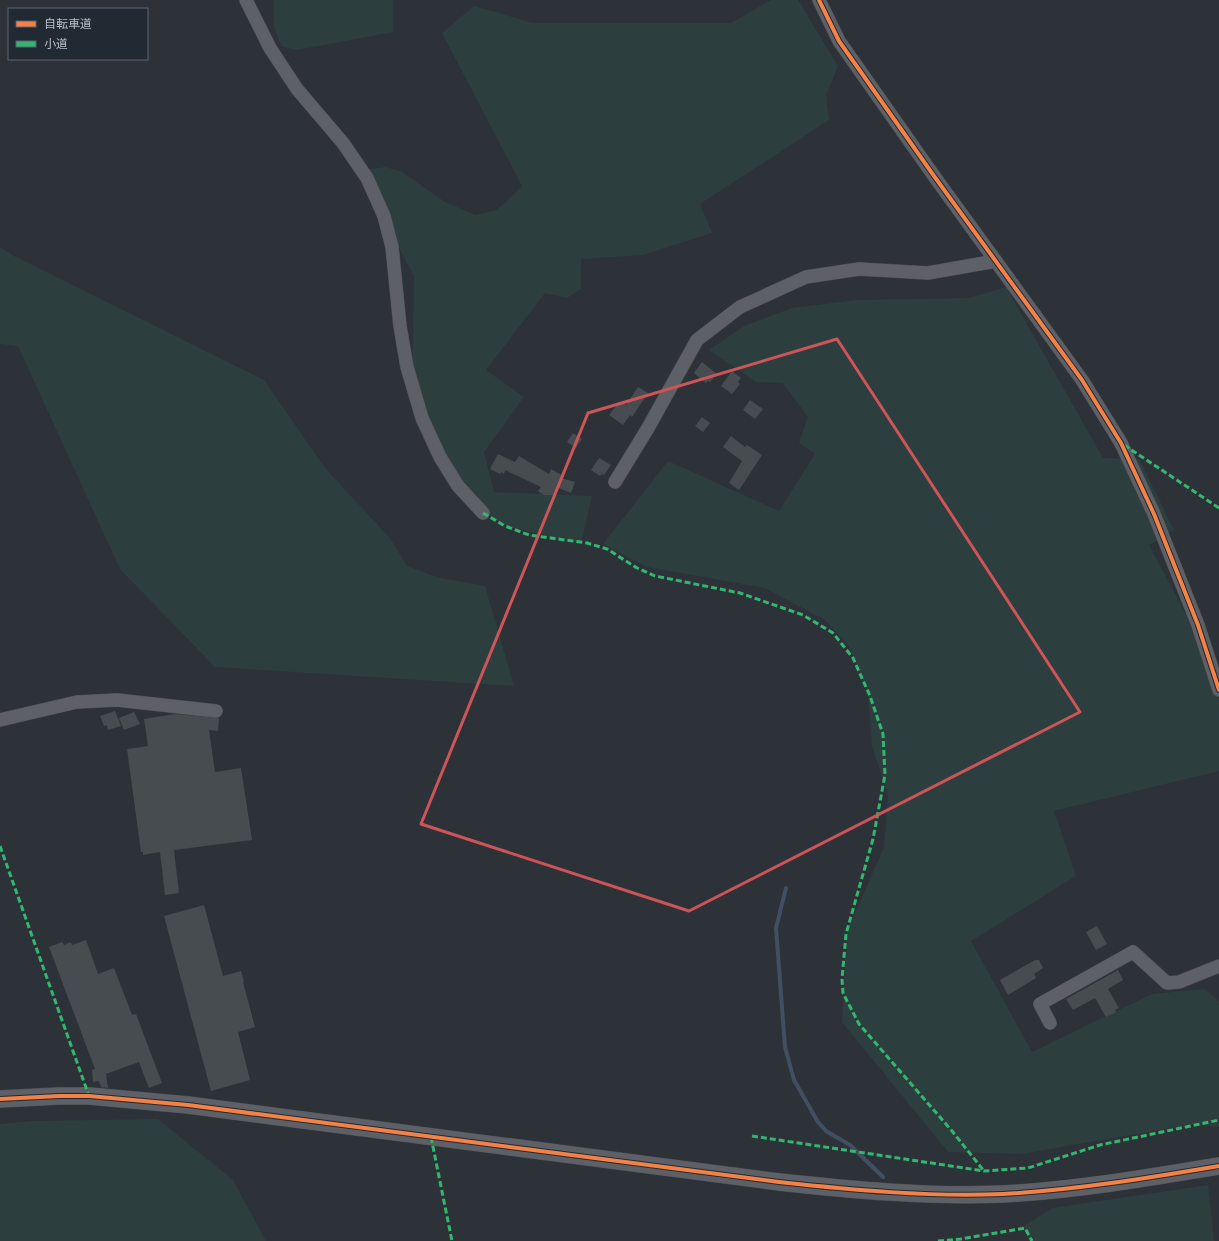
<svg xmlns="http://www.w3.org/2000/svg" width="1219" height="1241" viewBox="0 0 1219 1241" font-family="'IBM Plex Sans','Noto Sans JP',sans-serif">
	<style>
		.green { fill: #2d3e3f }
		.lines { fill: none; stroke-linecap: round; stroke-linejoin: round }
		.stream { stroke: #404f61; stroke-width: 4 }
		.building { fill: #474c51 }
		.minor-casing { stroke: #4b4e53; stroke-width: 14 }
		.tertiary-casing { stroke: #4b4e53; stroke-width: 18 }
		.minor { stroke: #5d6066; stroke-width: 13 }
		.tertiary { stroke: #5d6066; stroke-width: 17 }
		.quiet { stroke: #33b770; stroke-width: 3; stroke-dasharray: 6 3; stroke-linecap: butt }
		.cycleway-casing { stroke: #212932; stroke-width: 6 }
		.cycleway { stroke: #f48246; stroke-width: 4 }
		.marked { fill: none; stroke: #cd5558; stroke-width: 3; stroke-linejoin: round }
	</style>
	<rect width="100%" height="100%" fill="#2d3238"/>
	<g class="green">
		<polygon points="274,0 393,0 393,32 297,50 281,46 274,27"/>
		<polygon points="771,0 798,0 838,66 826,95 829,120 700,204 712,233 643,255 581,259 581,289 567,298 545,293 486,370 524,397 484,452 494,492 592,496 581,544 502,525 476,504 412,403 414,276 366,186 369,169 386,167 402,172 445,202 476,215 497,210 522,186 442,33 474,6 533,23 731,23"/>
		<polygon points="0,247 14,256 264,380 325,468 390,538 407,566 440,578 485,586 514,686 215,667 120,569 18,346 0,344"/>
		<polygon points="1006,287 1103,458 1139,459 1174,530 1149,545 1210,659 1219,701 1219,771 1054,811 1076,876 971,941 1032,1052 1152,994 1205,989 1219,1001 1219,1127 1194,1124 1021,1154 948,1152 842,1022 847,931 884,847 888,796 872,746 868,693 849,646 825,620 765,588 647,567 603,544 668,461 779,511 815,454 799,443 808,417 783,383 756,382 709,350 744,326 792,308 857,300 969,298"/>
		<polygon points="158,1119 233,1180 266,1241 0,1241 0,1124 32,1121"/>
		<polygon points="1208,1185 1214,1241 1029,1241 1024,1226 1052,1208"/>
	</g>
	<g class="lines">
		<polyline class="stream" points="786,888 776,928 785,1047 794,1080 818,1122 826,1131 850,1145 883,1177"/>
	</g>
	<g class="building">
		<polygon points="702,362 717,374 710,382 708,381 706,383 694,373"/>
		<polygon points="732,371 741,378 738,382 740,384 732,394 721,386"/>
		<polygon points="638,387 648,393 632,417 630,415 623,425 609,415 619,402 622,405 623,403 626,405"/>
		<polygon points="750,400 763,409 755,419 743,410"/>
		<polygon points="702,417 710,423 703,432 695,426"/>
		<polygon points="573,433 582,439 576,448 567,442"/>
		<polygon points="731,436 745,447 747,445 762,455 739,490 729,483 742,461 723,447"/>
		<polygon points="498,454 515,462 519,456 549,474 551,469 562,475 561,478 575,482 571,493 556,487 556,495 544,495 538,491 541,487 505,470 504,474 501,472 500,474 490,469"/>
		<polygon points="599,458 611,465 604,475 602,474 600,476 591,470"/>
		<polygon points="115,711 121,726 108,730 107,725 104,726 100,716"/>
		<polygon points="134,712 140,724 124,730 119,718"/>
		<polygon points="175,714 219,718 218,731 209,730 215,772 241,768 252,840 174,850 179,893 165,895 160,852 143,855 143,852 141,852 127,749 148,746 144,719"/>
		<polygon points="204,905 223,976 241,971 244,981 243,982 255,1027 238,1032 250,1080 211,1091 164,916"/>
		<polygon points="1097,926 1107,944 1096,950 1086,932"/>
		<polygon points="86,940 98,974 114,968 132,1015 136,1014 162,1083 149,1088 139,1062 106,1074 108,1088 101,1087 99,1081 93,1082 92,1070 95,1069 49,947 62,942 64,945 71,942 72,945"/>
		<polygon points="1035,960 1039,960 1043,968 1034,974 1036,978 1008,995 1000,980"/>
		<polygon points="1118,970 1123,980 1108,989 1119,1008 1115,1010 1116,1012 1106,1017 1095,998 1073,1010 1066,999"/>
	</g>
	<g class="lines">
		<defs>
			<g id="minor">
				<polyline points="246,0 270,48 297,89 343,143 367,178 384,216 392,247 400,326 407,367 422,418 440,457 458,486 483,513"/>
				<polyline points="819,0 839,41 934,176 1082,380 1121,443 1154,514 1198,625 1219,690"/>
				<polyline points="615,482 648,428 697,340 740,307 806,277 859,269 928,273 996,261"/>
				<polyline points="0,720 77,702 117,700 216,711"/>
				<polyline points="1050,1023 1040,1004 1133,952 1167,983 1179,982 1219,966"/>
			</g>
			<path id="tertiary" d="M0,1099L59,1096H89L188,1105L779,1182C853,1190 928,1197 1003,1194C1076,1190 1147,1178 1219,1166"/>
		</defs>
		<use href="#minor" class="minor-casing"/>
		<use href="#tertiary" class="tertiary-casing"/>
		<use href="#minor" class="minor"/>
		<use href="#tertiary" class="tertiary"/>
		<g class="quiet">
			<polyline points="1124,445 1219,508"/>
			<polyline points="483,513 505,526 529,535 587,543 607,549 637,568 655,576 740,593 803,615 833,633 853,658 870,696 883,734 885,775 873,839 846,934 842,979 843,993 859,1024 952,1131 984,1171"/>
			<polyline points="0,846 89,1096"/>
			<polyline points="752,1136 984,1171 1028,1168 1100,1145 1219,1120"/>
			<polyline points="431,1137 452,1241"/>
			<polyline points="938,1241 961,1239 1025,1228 1032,1241"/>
		</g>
		<defs>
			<g id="cycleway">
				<polyline points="819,0 839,41 934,176 1082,380 1121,443 1154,514 1198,625 1219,690"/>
				<path d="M0,1099L59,1096H89L188,1105L779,1182C853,1190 928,1197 1003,1194C1076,1190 1147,1178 1219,1166"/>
			</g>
		</defs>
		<use href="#cycleway" class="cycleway-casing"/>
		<use href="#cycleway" class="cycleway"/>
	</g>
	<path class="marked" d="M837,339L1080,712L689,911L421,824L588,413Z"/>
	<rect x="8" y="8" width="140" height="52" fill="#212932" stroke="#5d656e"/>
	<rect x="16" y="21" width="20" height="6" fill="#f48246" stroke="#5d656e"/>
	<text x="44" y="28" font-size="12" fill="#b8bfc8">自転車道</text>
	<rect x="16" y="41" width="20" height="6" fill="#33b770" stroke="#5d656e"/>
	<text x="44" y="48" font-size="12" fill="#b8bfc8">小道</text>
</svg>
